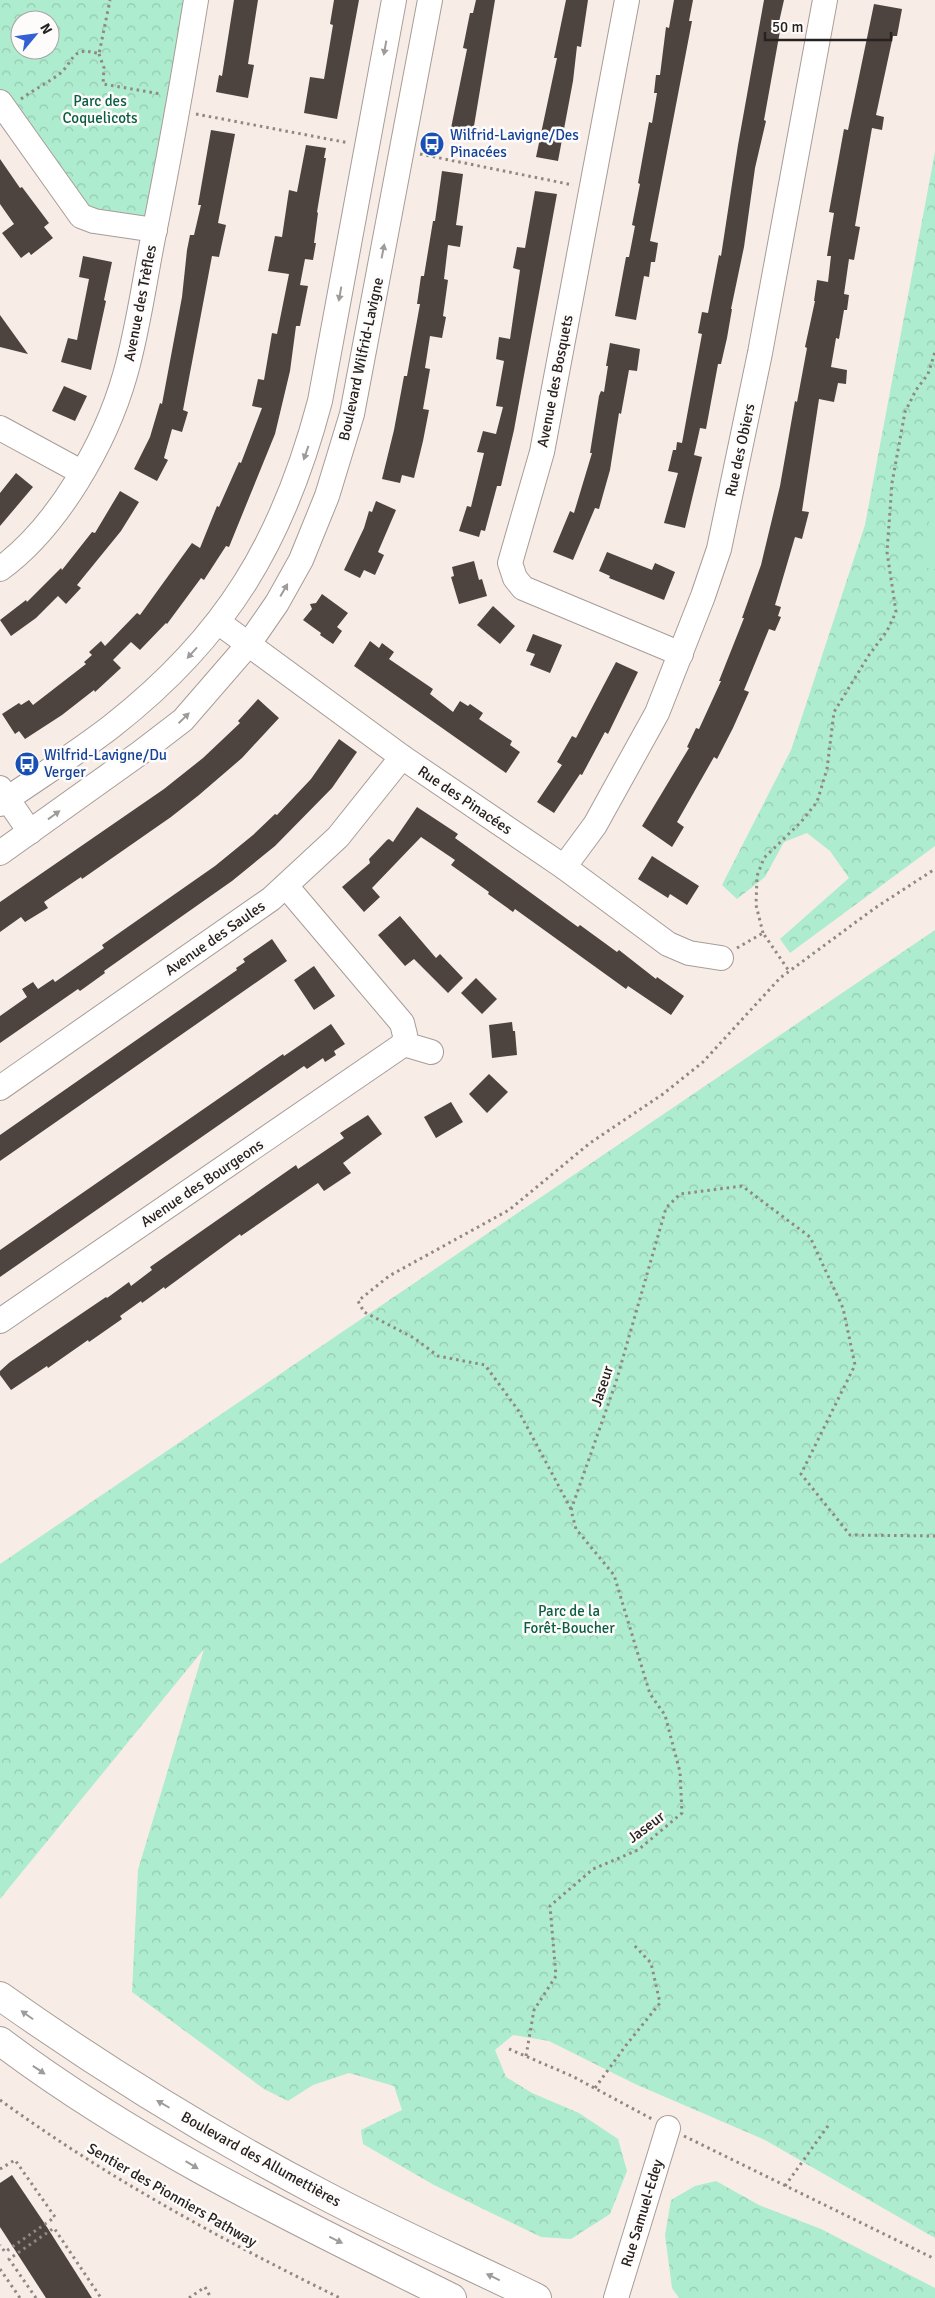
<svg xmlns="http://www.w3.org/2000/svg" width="935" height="2298" viewBox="0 0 935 2298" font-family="Signika,sans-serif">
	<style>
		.forest { fill: url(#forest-crowns); fill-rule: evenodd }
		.garden { fill: #adecce }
		.building { fill: #4d443f }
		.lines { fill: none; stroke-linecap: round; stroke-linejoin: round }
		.minor-casing { stroke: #a79c97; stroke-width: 26 }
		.highway-casing { stroke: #a79c97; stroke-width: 30 }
		.path { stroke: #908884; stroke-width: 3; stroke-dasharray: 2.5 4; stroke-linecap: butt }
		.minor { stroke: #fff; stroke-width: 24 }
		.highway { stroke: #fff; stroke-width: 28 }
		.oneway { fill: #9e9c9b }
		.labels { text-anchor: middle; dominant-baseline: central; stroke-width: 5; stroke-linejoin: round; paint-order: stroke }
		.park-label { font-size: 15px; fill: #0a5f43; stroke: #fefcfb }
		.transit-label { font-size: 15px; fill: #164399; stroke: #fefcfb; text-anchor: start }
		.street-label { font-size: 15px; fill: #272220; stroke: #fefcfb }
	</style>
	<defs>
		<pattern id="forest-crowns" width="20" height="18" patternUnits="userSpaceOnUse" patternTransform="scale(1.25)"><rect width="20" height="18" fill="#adecce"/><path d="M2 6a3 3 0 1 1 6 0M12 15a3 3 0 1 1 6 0" fill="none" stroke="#95cab1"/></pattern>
	</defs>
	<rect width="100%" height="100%" fill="#f8ece7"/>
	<g class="forest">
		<path d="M0,0H196L155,230L94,221L0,102ZM20,20H50V50H20Z"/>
		<polygon points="935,152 935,846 790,953 780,939 849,878 830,851 807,833 784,842 765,877 737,899 722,885 791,750 865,525"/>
		<polygon points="935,930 935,2238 765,2140 635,2084 549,2041 513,2035 495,2050 506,2077 532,2093 579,2113 618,2139 627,2171 610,2214 571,2239 541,2237 434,2185 363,2144 361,2130 402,2110 394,2086 349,2073 313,2085 288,2101 264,2089 132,1992 138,1870 204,1649 0,1899 0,1564"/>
		<polygon points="716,2181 759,2205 821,2229 935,2288 935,2298 679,2298 672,2288 665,2235 671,2200 695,2186"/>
	</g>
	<polygon class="garden" points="935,487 935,569 921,567"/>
	<g class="building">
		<polygon points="234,0 258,0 248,64 254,65 248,98 216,92 219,75 222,76"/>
		<polygon points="334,0 359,0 337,119 304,113 310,77 324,79 333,25 330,24"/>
		<polygon points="476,0 495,0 472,138 450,133 467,49 463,48 470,13 473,13"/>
		<polygon points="566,0 588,0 581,47 577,46 573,81 558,161 536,157 557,58 554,58"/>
		<polygon points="674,0 693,0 689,21 692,21 650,241 658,243 655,262 651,262 649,277 644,276 636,320 615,316 626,257 629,257 635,226 632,225 640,184 638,183 649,122 652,123 657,93 654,93 656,75 660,75 666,27 669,28"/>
		<polygon points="764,0 784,0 777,31 780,31 764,120 766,121 755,168 744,247 731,309 732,309 727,338 721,364 718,364 706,429 700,428 694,455 702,457 685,528 664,523 678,473 668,471 673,450 676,450 677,442 682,443 702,334 698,333 702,312 708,313 719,255 721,256 738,145"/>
		<polygon points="874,4 902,9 897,36 893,36 876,115 884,117 882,130 872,128 855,226 860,227 854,260 849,259 844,294 849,295 847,310 844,310 839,339 836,338 831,367 847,370 846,384 838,383 834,402 819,399 802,511 809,512 802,539 795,537 775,605 781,607 778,616 781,617 775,631 769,629 744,690 749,692 733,728 717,759 714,757 677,822 684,827 672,847 642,826 689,748 687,747 696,728 699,729 721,681 719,681 744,618 742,618 761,565 780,486 795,401 797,402 807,348 805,347 815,301 814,301 817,280 828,282 831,256 827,256 834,213 829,212 844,129 848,130"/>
		<polygon points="211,130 235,134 218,223 226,225 219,257 212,256 183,410 188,412 182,432 172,429 164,458 168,460 157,481 134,469 150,437 160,403 162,404 182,297 187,250 190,235 194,235 201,205 198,205"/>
		<polygon points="306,145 326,148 324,158 326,158 317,212 318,213 314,243 316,243 313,260 305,259 300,285 308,286 300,326 296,326 290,371 275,434 229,547 226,546 204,580 201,578 167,624 166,623 140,650 131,642 113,660 121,668 95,692 94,690 62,715 25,739 19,731 15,734 2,714 19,703 21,705 29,700 33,705 86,664 84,662 92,655 89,652 101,641 105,646 137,613 140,615 192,543 200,548 217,506 219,507 239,462 241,463 262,408 252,406 258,379 264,380 272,333 277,334 289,274 268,271 275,236 282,237 289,190 297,192"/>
		<polygon points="0,159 20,188 22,187 49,223 44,227 53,238 31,255 29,252 21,258 2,233 14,224 0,204"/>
		<polygon points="442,171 463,174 456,225 463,226 460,247 448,245 444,279 448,280 443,316 446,317 442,338 430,336 425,368 430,369 423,409 429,410 423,441 414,478 402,475 400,483 382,479 394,430 404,376 407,376 420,304 417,304 421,276 424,276 433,221 435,221"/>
		<polygon points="535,191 557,194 514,430 501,486 497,486 485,531 481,530 479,537 459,531 467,506 471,507 484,453 477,452 483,431 496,434 503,407 496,406 504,361 496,359 499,337 510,339 520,270 513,268 517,247 525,248"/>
		<polygon points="83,256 112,262 104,300 106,301 91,370 61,362 68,338 77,340 89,279 79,277"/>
		<polygon points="0,315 28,354 0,347"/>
		<polygon points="610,343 640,349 637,371 629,370 621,414 619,413 610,470 599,509 595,508 573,560 553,552 570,511 574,513 592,453 590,453 599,396 601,391 604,392 608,366 606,366"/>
		<polygon points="64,386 87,396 75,421 52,411"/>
		<polygon points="16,473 33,487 0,526 0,493"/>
		<polygon points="120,491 139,502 121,531 77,585 81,588 66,604 58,596 36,618 11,636 0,620 26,600 27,602 61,568 62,570 92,532 95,533"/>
		<polygon points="376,501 396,510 378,552 384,555 375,575 364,570 360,578 344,570 364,528 369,511 372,512"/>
		<polygon points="607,552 652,570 655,563 675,572 664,600 609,578 610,576 599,571"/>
		<polygon points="474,561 479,580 482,579 487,596 459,604 451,577 454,576 452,567"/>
		<polygon points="322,594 348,613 337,627 342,631 333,644 320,635 321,633 303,620 312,609 310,604 316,603"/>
		<polygon points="493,606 515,626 500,644 477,625"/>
		<polygon points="533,634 562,645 550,673 530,665 535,654 526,651"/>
		<polygon points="370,641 379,648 382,643 394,652 389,659 433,689 430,694 453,712 460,701 468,706 470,704 483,713 479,719 512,741 510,745 520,752 506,773 354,666"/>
		<polygon points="616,662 638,672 608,734 605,732 582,775 580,774 554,813 537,802 562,765 557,762 572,736 576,738"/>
		<polygon points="258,699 279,718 242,758 199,795 171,817 82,879 81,877 44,902 48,908 25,922 21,917 0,932 0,902 164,789 203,758 240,723 238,721"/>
		<polygon points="339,739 357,752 332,788 275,846 232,881 104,971 105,973 80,991 78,989 0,1043 0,1016 27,997 22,989 33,982 38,989 53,979 55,982 104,948 102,945 215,866 253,835 275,814 277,815 311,779"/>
		<polygon points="417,807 458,834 455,838 578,927 580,925 617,952 619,950 656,979 657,977 684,996 671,1015 628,986 626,989 515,909 513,912 488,894 489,892 451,865 455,860 421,837 372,888 380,897 364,912 342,887 370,863 369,859 387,840 389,839 393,842"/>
		<polygon points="652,856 699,886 687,905 670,894 668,898 638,879"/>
		<polygon points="400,916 436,958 440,954 463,978 448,993 414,959 405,966 378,935"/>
		<polygon points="272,939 287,961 0,1161 0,1135 237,970 236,968 245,962 243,959"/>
		<polygon points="314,966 335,996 314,1010 294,980"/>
		<polygon points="476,978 497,999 482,1014 461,993"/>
		<polygon points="512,1022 513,1031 515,1031 517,1055 492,1058 489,1025"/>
		<polygon points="331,1024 345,1044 334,1051 336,1055 325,1062 323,1058 307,1069 304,1066 0,1277 0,1250 283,1054 284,1056"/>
		<polygon points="489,1074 508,1092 487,1113 469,1094"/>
		<polygon points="451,1102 463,1122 436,1138 424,1117"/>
		<polygon points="368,1115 382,1134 343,1163 351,1173 324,1191 318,1183 241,1236 240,1234 165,1289 164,1287 142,1303 141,1301 120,1316 122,1319 89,1342 88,1340 48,1368 47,1366 11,1390 0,1375 0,1371 10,1362 106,1297 107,1298 129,1282 131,1286 152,1270 150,1267 296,1165 298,1169 344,1138 340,1133"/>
		<polygon points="12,2175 45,2224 92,2298 46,2298 0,2227 0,2183"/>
	</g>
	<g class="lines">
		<defs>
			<g id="minor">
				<polyline points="627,0 542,452 510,563 515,578 523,588 681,654"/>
				<polyline points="0,102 81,216 94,221 155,230"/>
				<polyline points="0,428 81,472"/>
				<path d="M0,569C58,527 106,442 125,375C138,330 144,283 153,238C169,159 183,80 196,0"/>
				<polyline points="218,622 402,757 564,867 668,944 689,953 721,958"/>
				<polyline points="0,788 30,832"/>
				<path d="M0,804C37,778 76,754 112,726C227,636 283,541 320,401L394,0"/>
				<polyline points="0,853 140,753 183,720 248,645 277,603 301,560 327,496 352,414 430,0"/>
				<polyline points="564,867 595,825 657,713 703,596 719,549 760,353 825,0"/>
				<polyline points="286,886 402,1023 405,1035 404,1044"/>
				<polyline points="404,1044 431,1052"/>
				<polyline points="0,1088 271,899 338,837 402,757"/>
				<polyline points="0,1321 404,1044"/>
				<polyline points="616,2298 668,2128"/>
			</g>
			<g id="highway">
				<path d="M0,1996C103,2069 210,2135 322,2194C392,2231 465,2263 537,2298"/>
				<path d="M0,2041C139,2146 297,2221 452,2298"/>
			</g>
		</defs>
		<use href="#minor" class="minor-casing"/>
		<use href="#highway" class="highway-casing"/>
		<g class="path">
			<polyline points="99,54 104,68 103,84 161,94"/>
			<path d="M21,99C33,90 46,84 58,75C74,64 70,44 99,54L110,0"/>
			<polyline points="196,114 349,143"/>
			<polyline points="420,154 573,185"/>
			<polyline points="763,933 756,905 757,876 764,858 801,822 817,802 827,769 834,712 869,655 887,631 896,612 887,552 892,483 905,412 916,390 928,374 935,352"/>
			<polyline points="737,948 763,933 789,971"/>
			<polyline points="571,1509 518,1410 485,1365 438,1356 414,1338 364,1312 358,1301 389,1276 509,1210 590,1143 663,1094 703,1062 780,978 875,908 935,869"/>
			<polyline points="509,2049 572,2076 652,2119"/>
			<polyline points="526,2056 534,2010 556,1976 550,1906 593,1869 638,1850 682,1813 680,1772 665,1715 650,1694 614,1575 576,1529 571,1510 616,1382 666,1208 680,1194 742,1186 810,1237 843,1308 855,1365 801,1474 850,1535 935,1536"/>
			<polyline points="595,2088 627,2044 660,2003 651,1963 632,1943"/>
			<path d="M0,2100C106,2177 222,2240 340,2298"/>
			<polyline points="684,2136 935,2259"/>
			<polyline points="0,2169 15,2160 55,2217 5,2252 0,2245"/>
			<polyline points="785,2186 830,2123"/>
			<polyline points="0,2269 20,2298"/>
			<polyline points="36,2298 9,2259 54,2228 101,2298"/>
			<polyline points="189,2298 205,2287 211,2298"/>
		</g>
		<use href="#minor" class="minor"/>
		<use href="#highway" class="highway"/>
	</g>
	<defs><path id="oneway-solid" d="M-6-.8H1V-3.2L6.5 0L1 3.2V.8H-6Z" transform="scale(1.25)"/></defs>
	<g class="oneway">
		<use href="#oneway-solid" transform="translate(385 48) rotate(100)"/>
		<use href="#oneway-solid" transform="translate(383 251) rotate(-79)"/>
		<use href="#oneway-solid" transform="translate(340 294) rotate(100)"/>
		<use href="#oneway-solid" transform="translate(306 453) rotate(109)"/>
		<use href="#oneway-solid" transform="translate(284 590) rotate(-60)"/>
		<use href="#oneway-solid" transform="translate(192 653) rotate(132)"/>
		<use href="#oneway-solid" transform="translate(184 718) rotate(-44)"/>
		<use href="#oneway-solid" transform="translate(54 815) rotate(-36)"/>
		<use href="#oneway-solid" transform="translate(27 2015) rotate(-145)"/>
		<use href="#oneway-solid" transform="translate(39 2070) rotate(34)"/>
		<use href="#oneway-solid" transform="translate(163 2104) rotate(-150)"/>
		<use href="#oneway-solid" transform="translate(192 2165) rotate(31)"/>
		<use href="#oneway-solid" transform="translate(336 2240) rotate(26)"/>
		<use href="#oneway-solid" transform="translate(493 2277) rotate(-154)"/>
	</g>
	<defs>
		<symbol id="bus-disc" viewBox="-11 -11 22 22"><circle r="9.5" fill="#1a4fb4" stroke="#fefcfb"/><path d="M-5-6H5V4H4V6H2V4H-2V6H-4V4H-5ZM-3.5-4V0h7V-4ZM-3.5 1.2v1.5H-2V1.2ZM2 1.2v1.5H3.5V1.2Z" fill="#fff"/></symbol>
	</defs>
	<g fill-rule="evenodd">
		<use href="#bus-disc" x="418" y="130" width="28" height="28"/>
		<use href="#bus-disc" x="13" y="750" width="28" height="28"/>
	</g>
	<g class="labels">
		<g class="park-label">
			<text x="100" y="101">Parc des<tspan x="100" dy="17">Coquelicots</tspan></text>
			<text x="569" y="1611">Parc de la<tspan x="569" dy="17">Forêt-Boucher</tspan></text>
		</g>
		<g class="transit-label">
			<text x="450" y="135">Wilfrid-Lavigne/Des<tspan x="450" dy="17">Pinacées</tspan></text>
			<text x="44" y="755">Wilfrid-Lavigne/Du<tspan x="44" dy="17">Verger</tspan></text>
		</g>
		<g class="street-label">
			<text transform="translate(140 303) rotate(-79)">Avenue des Trèfles</text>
			<text transform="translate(361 359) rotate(-78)">Boulevard Wilfrid-Lavigne</text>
			<text transform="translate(555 381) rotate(-79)">Avenue des Bosquets</text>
			<text transform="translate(740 450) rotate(-78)">Rue des Obiers</text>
			<text transform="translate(465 800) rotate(34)">Rue des Pinacées</text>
			<text transform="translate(215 938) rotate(-35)">Avenue des Saules</text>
			<text transform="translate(202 1183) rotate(-34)">Avenue des Bourgeons</text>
			<text transform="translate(602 1386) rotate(-72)">Jaseur</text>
			<text transform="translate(646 1827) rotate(-37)">Jaseur</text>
			<text transform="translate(261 2159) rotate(29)">Boulevard des Allumettières</text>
			<text transform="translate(172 2195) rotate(30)">Sentier des Pionniers Pathway</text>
			<text transform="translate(642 2213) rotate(-73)">Rue Samuel-Edey</text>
		</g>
	</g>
	<g transform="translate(35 35) rotate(61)"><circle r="24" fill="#fefcfb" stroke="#a8a5a3"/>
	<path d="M0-4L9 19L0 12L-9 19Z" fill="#3461d1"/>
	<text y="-8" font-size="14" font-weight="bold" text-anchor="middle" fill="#272220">N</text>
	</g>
	<path d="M765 32v8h126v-8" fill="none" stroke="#272220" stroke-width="2.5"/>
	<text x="772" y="32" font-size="15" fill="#272220" stroke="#fefcfb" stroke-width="4" paint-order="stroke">50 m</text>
</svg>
